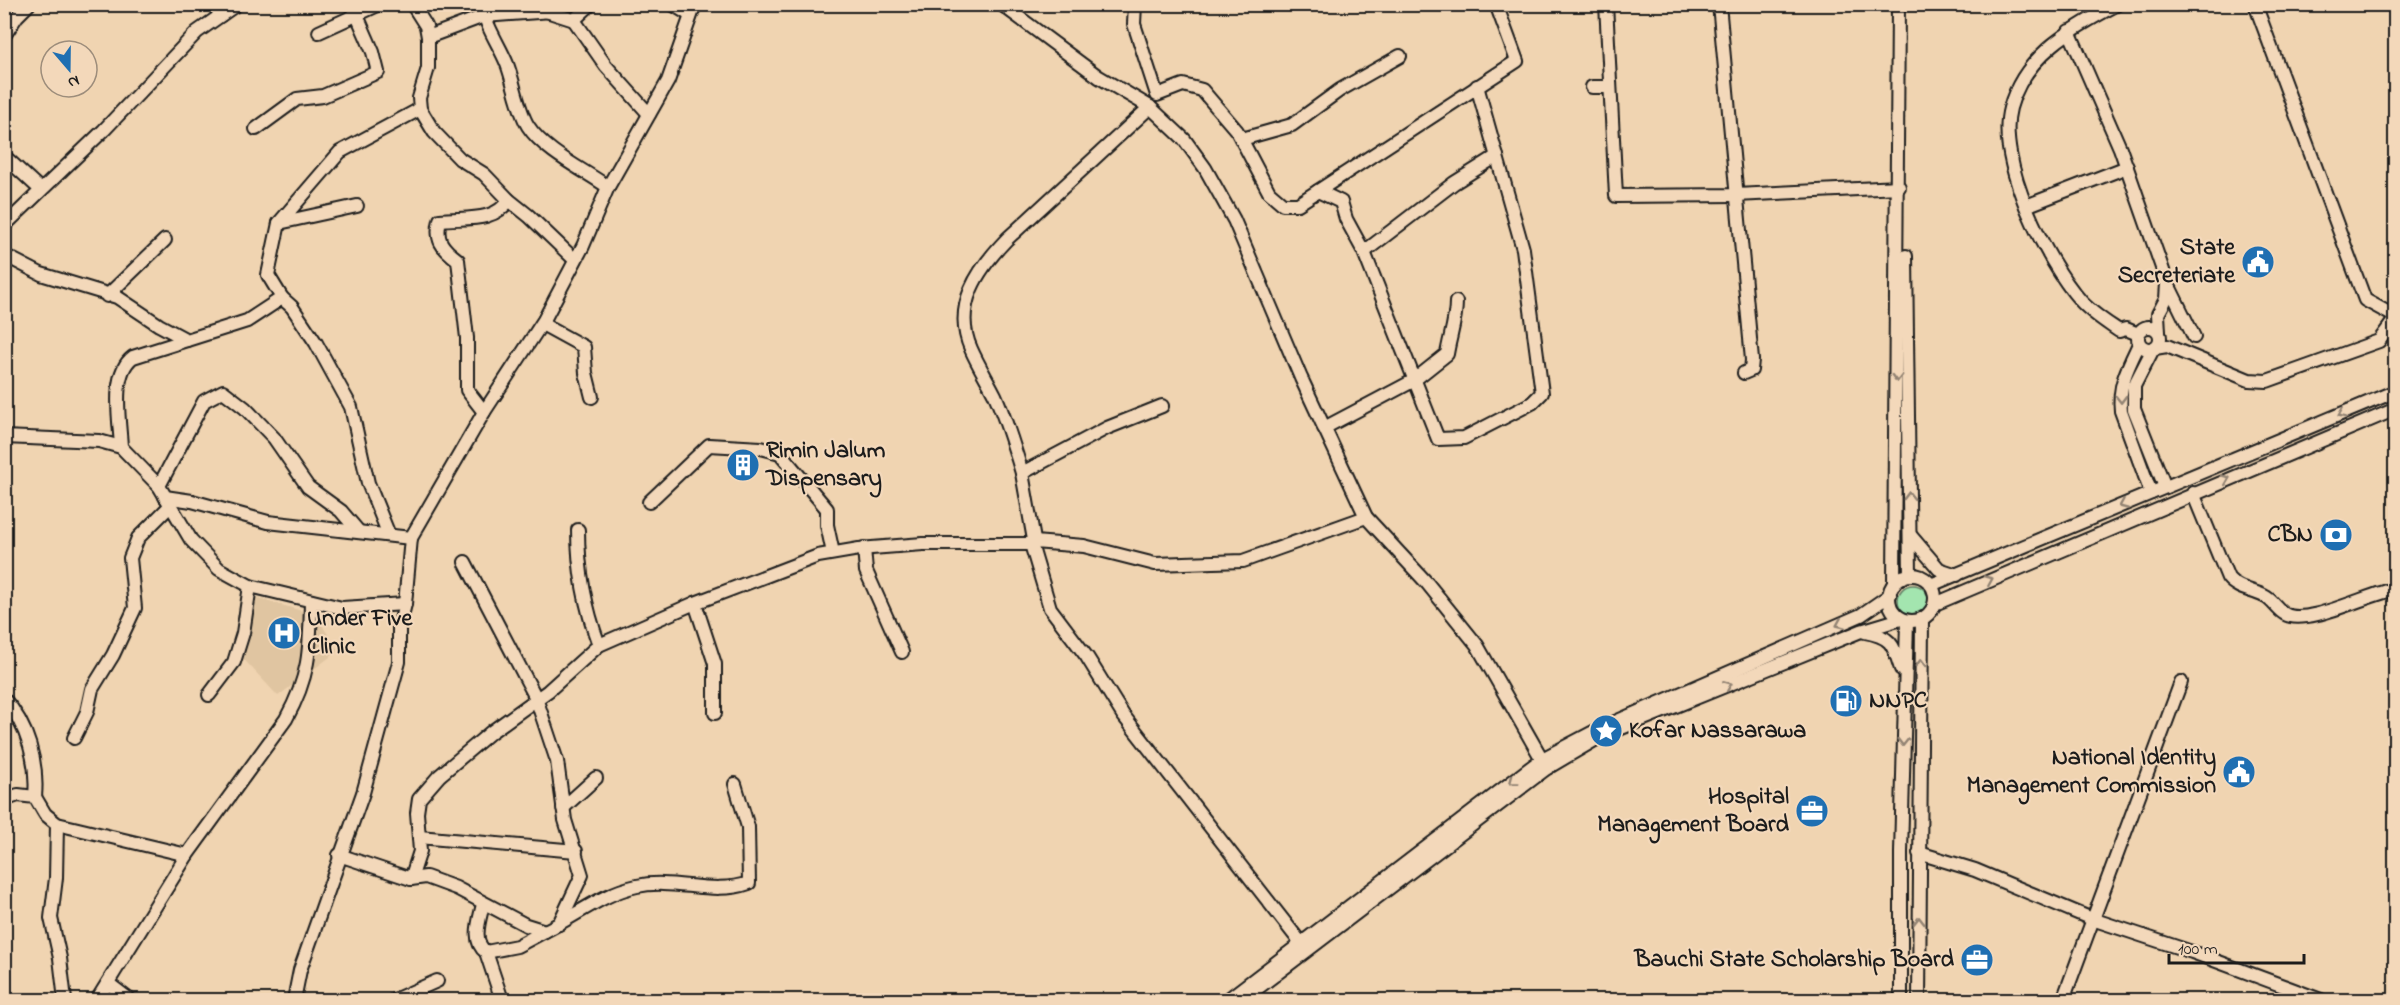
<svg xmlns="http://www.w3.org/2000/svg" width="2400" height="1005" viewBox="0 0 2400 1005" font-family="'Indie Flower',sans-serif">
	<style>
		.built { fill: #e0c5a1 }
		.green { fill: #a3e5af; stroke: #608066; stroke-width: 1.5 }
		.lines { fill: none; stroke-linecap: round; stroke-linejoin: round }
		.minor-casing { stroke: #1c1c1c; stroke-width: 16 }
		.minor { stroke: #f3d8ba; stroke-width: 12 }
		.oneway { stroke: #928373 }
		.labels { text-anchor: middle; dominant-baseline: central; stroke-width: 4.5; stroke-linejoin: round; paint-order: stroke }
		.poi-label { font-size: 24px; font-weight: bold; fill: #1c1c1c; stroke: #f3d8ba; text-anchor: end }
	</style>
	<rect width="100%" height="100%" fill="#f0d4b1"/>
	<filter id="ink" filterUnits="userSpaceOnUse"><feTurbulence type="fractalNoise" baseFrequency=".0167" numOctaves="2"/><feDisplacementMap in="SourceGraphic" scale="12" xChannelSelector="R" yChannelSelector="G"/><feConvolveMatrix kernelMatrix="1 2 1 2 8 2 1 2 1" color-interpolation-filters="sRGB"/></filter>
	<g filter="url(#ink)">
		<polygon class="built" points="247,595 316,615 338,651 278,696 238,653"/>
		<circle class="green" cx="1913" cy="600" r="15"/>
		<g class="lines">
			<defs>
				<g id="minor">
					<polyline points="213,4 221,15"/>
					<polyline points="412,4 426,26 428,37 428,68 419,98 420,109 434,132 460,159 484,174 509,200 529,216 575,260"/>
					<path d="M482,4C485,26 499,44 507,64C514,82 518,110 528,126C544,151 584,170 608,187"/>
					<polyline points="672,4 690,15"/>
					<polyline points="1001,4 1099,77 1150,107 1184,139 1205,168 1234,220 1301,378 1366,517 1427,583 1477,645 1547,768"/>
					<polyline points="1135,4 1134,24 1157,95 1183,85 1202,90 1237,131 1269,192 1283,204 1298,204 1517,61 1496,4"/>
					<polyline points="1606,4 1616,196 1736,195 1899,187"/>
					<polyline points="1719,4 1752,360 1751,370 1744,373"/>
					<path d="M2118,4C2074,27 2024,55 2010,108C1996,160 2046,262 2080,300C2090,312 2106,322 2119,331L2126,329L2138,334"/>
					<polyline points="2255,4 2365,300 2396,317"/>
					<polyline points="546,11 574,20 591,4"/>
					<polyline points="574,20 606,66 649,114"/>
					<polyline points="2069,31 2120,148 2167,282 2194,337"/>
					<polyline points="319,32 380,4"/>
					<polyline points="4,36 17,16 29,4"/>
					<polyline points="428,37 484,16 552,11"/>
					<polyline points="1592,87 1610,87"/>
					<polyline points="256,129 297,99 323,96 378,72 373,52 352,4"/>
					<polyline points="1242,139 1292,125 1340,90 1400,56"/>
					<polyline points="4,156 41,190"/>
					<polyline points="1318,191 1341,202 1346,219 1364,252 1438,439 1464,438 1532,403 1542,393 1523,249 1477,86"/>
					<polyline points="357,206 279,223 340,152 420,109"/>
					<polyline points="2026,206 2127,167"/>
					<polyline points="279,223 268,275 282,298"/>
					<polyline points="4,226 104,130 197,32 237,4"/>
					<polyline points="1364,252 1454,183 1497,156"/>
					<polyline points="4,255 41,274 117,297 159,325 187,340"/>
					<polyline points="1906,256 1910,575"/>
					<polyline points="107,296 165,240"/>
					<polyline points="542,324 584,347 586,373 592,397"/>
					<circle cx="2149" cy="338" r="11"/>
					<polyline points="2159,332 2158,314 2166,299 2167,283"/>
					<path d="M2139,344C2128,367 2118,385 2121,411L2151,493"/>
					<polyline points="2155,348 2167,346 2249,380 2267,381 2379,341 2396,318"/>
					<polyline points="2153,349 2134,386 2134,409 2165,487"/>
					<path d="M484,412L467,390V338L458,260C442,248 435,240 440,220C465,217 494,223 509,200"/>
					<path d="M1324,428L1413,381L1447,354C1450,336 1456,320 1456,302"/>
					<polyline points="4,437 99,441 121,447 159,486 191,540 219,569 250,586 342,608 405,604"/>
					<path d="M121,447C120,422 110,374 133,357L247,321L282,298L292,307L316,343L351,407L368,483L389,535"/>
					<path d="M1022,473C1014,446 1006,420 995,395C987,379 978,365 971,349C952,306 978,269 1007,239L1150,107"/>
					<polyline points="159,486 204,401 223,391 245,408 274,438 308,487 341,511 358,531"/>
					<path d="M2193,493L2228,578C2237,589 2252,590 2264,596C2273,600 2277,610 2285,614C2306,627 2370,593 2396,589"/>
					<polyline points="165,497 192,501 268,522 411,538"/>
					<polyline points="649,502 709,445 761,448 780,453 827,509 827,525 833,553"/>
					<path d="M578,530C578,570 585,607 599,645"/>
					<polyline points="1910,535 1939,569 1957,575"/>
					<polyline points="1034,542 1084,546 1155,564 1243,561 1366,517"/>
					<polyline points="1031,544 1050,608 1087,657 1123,715 1304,947"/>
					<polyline points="864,548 866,571 902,652"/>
					<polyline points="465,562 536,698 557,761 565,820 582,875 559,924"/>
					<circle cx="1912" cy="598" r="23"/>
					<polyline points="1894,584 1898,4"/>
					<polyline points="1931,585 2396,391"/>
					<polyline points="695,603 715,664 715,713"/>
					<polyline points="1935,604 2396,409"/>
					<path d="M1865,632C1892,637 1893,644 1901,669"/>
					<polyline points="209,695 234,662 243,633 250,586"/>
					<path d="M4,699C28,725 38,763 35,797"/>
					<polyline points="1619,729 1861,631 1901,619"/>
					<polyline points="74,738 87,712 92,689 113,655 135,608 130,558 138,538 170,506"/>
					<polyline points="4,800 18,795 35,797 45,814 57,824 187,855"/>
					<polyline points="563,808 596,778"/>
					<polyline points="57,824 56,878 51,918 60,958 65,1000"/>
					<polyline points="419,837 576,851"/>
					<polyline points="1919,853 1975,870 2092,919 2192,952 2321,1000"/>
					<path d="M339,855L411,879L426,877L456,888L526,925L545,931C576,916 603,893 637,886C674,878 713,896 749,883L748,827L735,784"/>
					<polyline points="411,879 420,851 417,813 419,799 439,776 491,732 548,691 599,645 695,603 818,556 859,549 923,544 1031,544 1034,540 1022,473 1107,428 1162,406"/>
					<path d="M483,904C480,919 471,941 486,952"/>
					<polyline points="109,984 130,1000"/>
					<path d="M97,1000L187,855L286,719C310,676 310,649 311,601"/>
					<polyline points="294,1000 300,970 363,793 399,662 399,628 405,604 411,538 484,412 544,320 583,246 608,187 668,81 695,4"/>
					<polyline points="394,1000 437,981"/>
					<polyline points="502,1000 486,952 517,946 545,931"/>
					<polyline points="1227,1000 1542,759 1599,729 1861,615 1890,595"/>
					<polyline points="1242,1000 1547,768 1598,738"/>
					<polyline points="1901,1000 1901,853 1907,621"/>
					<polyline points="1919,1000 1922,620"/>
					<polyline points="2063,1000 2181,682"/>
				</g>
			</defs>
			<use href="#minor" class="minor-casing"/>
			<use href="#minor" class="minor"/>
		</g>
		<defs><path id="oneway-chevron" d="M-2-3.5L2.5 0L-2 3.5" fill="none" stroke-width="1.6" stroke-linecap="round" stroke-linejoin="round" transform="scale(1.5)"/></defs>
		<g class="oneway">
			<use href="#oneway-chevron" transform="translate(1897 378) rotate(91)"/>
			<use href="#oneway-chevron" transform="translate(2121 399) rotate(89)"/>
			<use href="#oneway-chevron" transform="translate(2342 414) rotate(157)"/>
			<use href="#oneway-chevron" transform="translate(2226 479) rotate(-22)"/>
			<use href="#oneway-chevron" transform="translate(1909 496) rotate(-91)"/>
			<use href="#oneway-chevron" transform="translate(2123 505) rotate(157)"/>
			<use href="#oneway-chevron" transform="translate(1989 580) rotate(-23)"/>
			<use href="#oneway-chevron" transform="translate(1840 624) rotate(157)"/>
			<use href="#oneway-chevron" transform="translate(1921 663) rotate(-89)"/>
			<use href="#oneway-chevron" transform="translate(1728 685) rotate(-22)"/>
			<use href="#oneway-chevron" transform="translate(1903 742) rotate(91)"/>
			<use href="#oneway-chevron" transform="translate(1513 781) rotate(143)"/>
			<use href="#oneway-chevron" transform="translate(1919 921) rotate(-90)"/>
		</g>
	</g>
	<defs>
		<symbol id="civic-disc" viewBox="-11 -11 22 22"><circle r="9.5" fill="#1f6fb2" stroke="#f3d8ba"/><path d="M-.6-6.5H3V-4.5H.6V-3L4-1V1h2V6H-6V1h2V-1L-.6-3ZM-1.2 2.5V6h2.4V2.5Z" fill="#fff"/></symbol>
		<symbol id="building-disc" viewBox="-11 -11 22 22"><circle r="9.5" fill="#1f6fb2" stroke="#f3d8ba"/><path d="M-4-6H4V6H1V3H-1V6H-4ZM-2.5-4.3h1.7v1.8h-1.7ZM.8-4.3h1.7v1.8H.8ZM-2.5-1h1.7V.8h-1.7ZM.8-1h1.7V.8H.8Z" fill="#fff"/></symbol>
		<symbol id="bank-disc" viewBox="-11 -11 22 22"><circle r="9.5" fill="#1f6fb2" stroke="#f3d8ba"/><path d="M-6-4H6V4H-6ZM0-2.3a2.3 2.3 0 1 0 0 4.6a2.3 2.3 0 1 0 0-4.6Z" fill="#fff"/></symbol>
		<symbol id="hospital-disc" viewBox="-11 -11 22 22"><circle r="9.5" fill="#1f6fb2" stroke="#f3d8ba"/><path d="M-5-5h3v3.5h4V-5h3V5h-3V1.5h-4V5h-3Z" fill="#fff"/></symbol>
		<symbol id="fuel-disc" viewBox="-11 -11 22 22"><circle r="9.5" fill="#1f6fb2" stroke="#f3d8ba"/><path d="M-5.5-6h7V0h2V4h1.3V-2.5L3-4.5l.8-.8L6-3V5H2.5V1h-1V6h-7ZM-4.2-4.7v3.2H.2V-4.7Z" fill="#fff"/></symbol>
		<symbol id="sight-disc" viewBox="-11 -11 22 22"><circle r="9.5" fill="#1f6fb2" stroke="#f3d8ba"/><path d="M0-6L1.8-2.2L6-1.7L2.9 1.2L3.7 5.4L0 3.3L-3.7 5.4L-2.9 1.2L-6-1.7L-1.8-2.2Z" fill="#fff"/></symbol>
		<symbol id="office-disc" viewBox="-11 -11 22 22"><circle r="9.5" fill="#1f6fb2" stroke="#f3d8ba"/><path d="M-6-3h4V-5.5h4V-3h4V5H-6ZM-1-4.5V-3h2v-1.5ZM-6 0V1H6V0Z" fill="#fff"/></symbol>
	</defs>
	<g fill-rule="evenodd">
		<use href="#civic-disc" x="2239" y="243" width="38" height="38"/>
		<use href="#building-disc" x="724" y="446" width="38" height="38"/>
		<use href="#bank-disc" x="2317" y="516" width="38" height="38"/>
		<use href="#hospital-disc" x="265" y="614" width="38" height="38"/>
		<use href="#fuel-disc" x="1827" y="682" width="38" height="38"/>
		<use href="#sight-disc" x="1587" y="712" width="38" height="38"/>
		<use href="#civic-disc" x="2220" y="753" width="38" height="38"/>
		<use href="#office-disc" x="1793" y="792" width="38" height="38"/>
		<use href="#office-disc" x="1958" y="941" width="38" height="38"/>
	</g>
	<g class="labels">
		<g class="poi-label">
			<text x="2235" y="248">State<tspan x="2235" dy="28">Secreteriate</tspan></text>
			<text x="766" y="451" text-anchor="start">Rimin Jalum<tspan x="766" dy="28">Dispensary</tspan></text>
			<text x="2313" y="535">CBN</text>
			<text x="307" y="619" text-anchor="start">Under Five<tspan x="307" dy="28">Clinic</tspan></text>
			<text x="1869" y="701" text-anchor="start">NNPC</text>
			<text x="1629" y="731" text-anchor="start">Kofar Nassarawa</text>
			<text x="2216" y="758">National Identity<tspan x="2216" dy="28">Management Commission</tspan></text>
			<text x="1789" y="797">Hospital<tspan x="1789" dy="28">Management Board</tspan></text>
			<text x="1954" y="960">Bauchi State Scholarship Board</text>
		</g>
	</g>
	<rect width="2400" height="1005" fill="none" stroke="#f3d8ba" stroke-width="24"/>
	<rect x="12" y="12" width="2376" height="981" fill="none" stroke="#1c1c1c" stroke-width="2" filter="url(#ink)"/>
	<g transform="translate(69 69) rotate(160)"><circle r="28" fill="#f3d8ba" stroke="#9d8d7b" stroke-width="1.5"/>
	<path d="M0-4.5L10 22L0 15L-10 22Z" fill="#1f6fb2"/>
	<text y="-9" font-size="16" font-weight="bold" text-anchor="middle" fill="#1c1c1c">N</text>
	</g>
	<path d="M2169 954v9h135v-9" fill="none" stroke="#1c1c1c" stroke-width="3"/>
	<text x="2178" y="954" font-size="18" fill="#1c1c1c" stroke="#f3d8ba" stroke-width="4.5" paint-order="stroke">100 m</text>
</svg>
